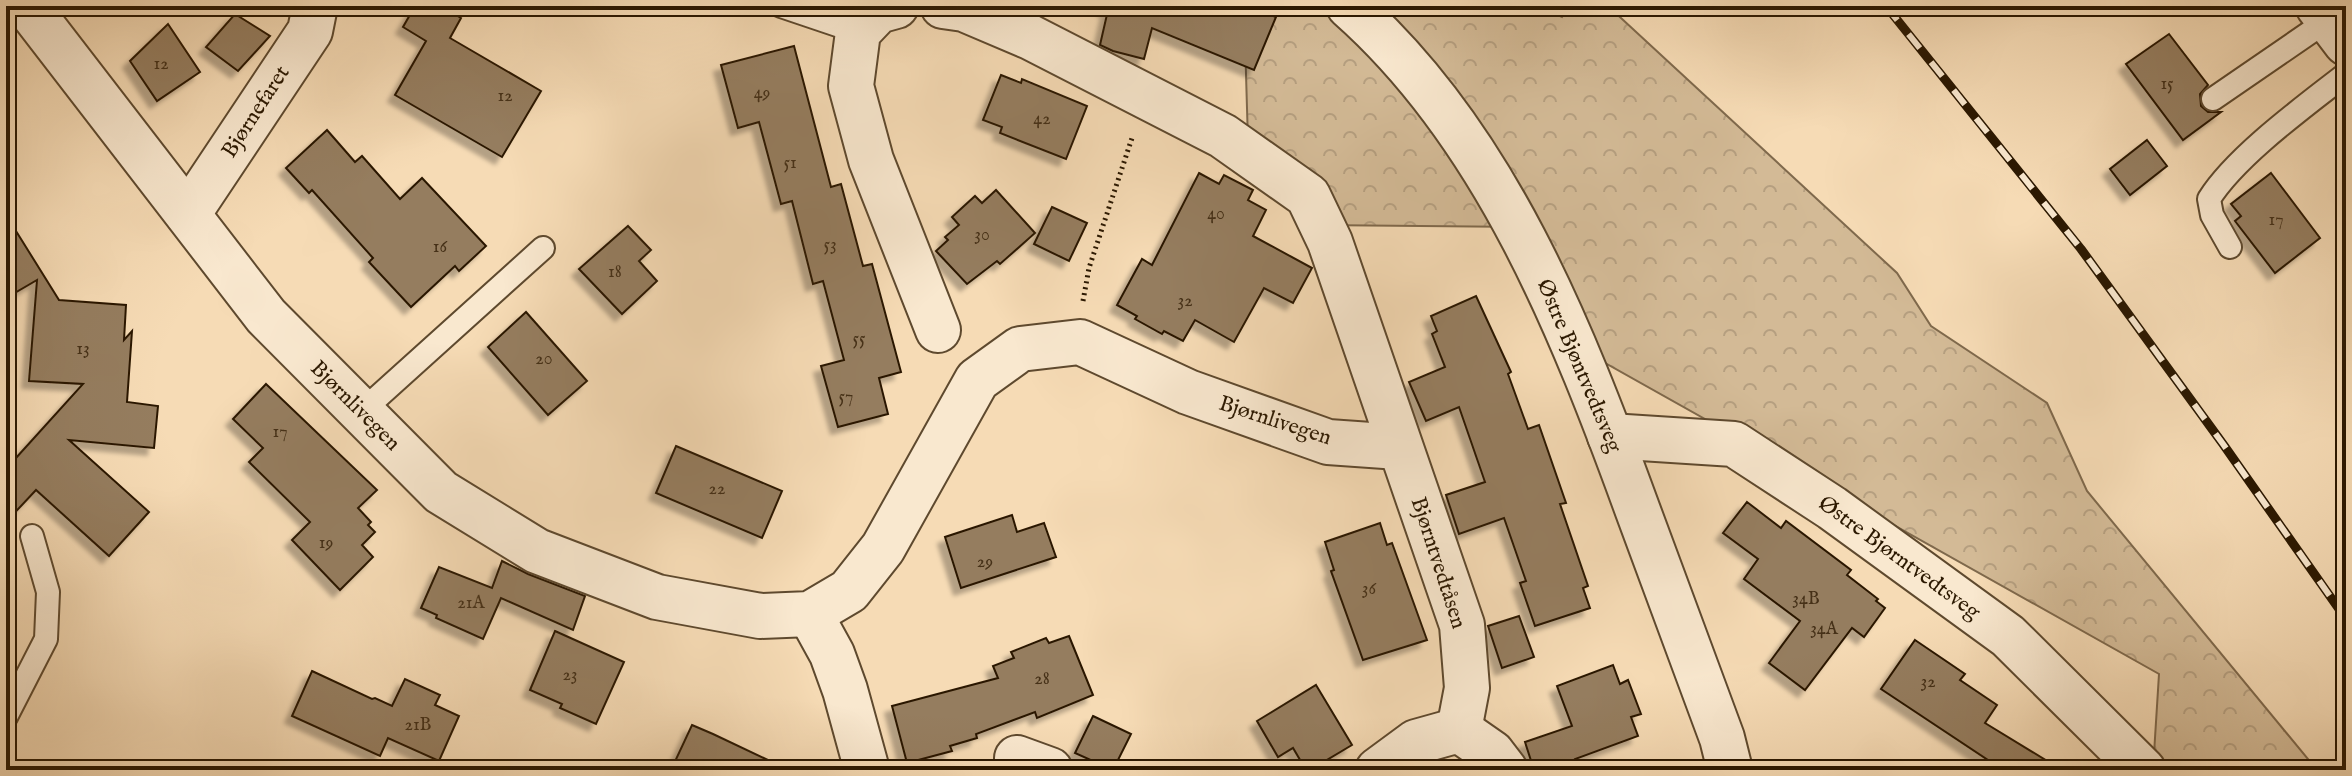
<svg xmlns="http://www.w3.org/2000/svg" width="2352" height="776" viewBox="0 0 2352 776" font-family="'IM FELL English',serif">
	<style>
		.forest { fill: url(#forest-crowns); stroke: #7f694c; stroke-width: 2 }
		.building { fill: #957d5f; stroke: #2b1801; stroke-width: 2; filter: url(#shadow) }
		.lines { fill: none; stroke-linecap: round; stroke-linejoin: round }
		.service-casing { stroke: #5e492e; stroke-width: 26 }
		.minor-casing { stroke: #5e492e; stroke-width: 48 }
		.path { stroke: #2b1801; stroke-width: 5; stroke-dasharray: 2 4; stroke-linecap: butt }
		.service { stroke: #f9e8cf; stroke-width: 22 }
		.minor { stroke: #f9e8cf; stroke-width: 44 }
		.rail-casing { stroke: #2b1801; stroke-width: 9 }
		.rail { stroke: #f9e8cf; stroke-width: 6; stroke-dasharray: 18; stroke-linecap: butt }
		.labels { text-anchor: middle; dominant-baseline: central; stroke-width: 8; stroke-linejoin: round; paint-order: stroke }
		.number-label { font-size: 18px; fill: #463118 }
		.street-label { font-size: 22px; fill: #2b1801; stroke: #f9e8cf }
	</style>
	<defs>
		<pattern id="forest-crowns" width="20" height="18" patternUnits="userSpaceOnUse" patternTransform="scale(2)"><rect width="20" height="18" fill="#d3ba96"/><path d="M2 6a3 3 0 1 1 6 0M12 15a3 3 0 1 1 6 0" fill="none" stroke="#b59f80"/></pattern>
		<filter id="shadow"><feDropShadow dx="-7" dy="7" stdDeviation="2" flood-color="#0004"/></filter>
	</defs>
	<rect width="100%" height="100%" fill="#f6dbb5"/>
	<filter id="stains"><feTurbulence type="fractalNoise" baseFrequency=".0025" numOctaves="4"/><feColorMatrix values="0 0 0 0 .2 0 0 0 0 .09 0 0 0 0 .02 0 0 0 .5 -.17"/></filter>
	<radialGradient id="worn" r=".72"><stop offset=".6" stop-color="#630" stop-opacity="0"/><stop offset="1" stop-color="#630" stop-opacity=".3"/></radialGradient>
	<polygon class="forest" points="1244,6 1537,6 1562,17 1568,6 1608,6 1897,273 1931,326 2047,403 2087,491 2317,770 2153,770 2159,674 1591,355 1538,227 1316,225 1248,142"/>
	<g class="building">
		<polygon points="415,6 441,6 461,18 450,38 541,91 502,157 395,95 426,41 403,27"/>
		<polygon points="1101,6 1249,6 1276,17 1254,70 1152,28 1144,59 1113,51 1100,45 1108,10"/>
		<polygon points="235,14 270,36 238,71 206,47"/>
		<polygon points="168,24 200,72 157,101 130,61"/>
		<polygon points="2169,34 2208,85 2200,94 2201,106 2208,112 2221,112 2183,140 2126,64"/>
		<polygon points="794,46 831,187 841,184 863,266 872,264 901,372 879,378 888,414 838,427 821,366 844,360 823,281 813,284 792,201 781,204 759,122 738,128 721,65"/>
		<polygon points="1001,75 1021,83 1022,79 1087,106 1066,159 1000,133 1002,127 983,120"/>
		<polygon points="327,130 355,162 362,156 400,199 422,178 486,246 459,271 455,266 411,307 369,262 373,258 312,190 309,193 286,168"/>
		<polygon points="2147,140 2167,166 2130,195 2110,169"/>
		<polygon points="1199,173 1219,184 1224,175 1253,190 1248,200 1266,210 1253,236 1312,268 1293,303 1264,288 1234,342 1195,320 1183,341 1164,331 1162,334 1135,319 1137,316 1117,305 1142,259 1152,265"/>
		<polygon points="2271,173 2320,238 2275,273 2235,221 2241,216 2231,204"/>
		<polygon points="996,190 1035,233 1000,264 997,261 967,284 936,251 948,240 945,237 959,225 952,217 975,196 982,203"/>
		<polygon points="1052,207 1087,223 1069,261 1034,244"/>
		<polygon points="6,215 59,300 126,305 124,340 132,331 127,402 158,406 154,448 69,440 149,512 109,556 36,490 6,522 6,469 83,384 29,381 37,280 6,298"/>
		<polygon points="628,226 651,250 639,261 657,281 622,314 579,269"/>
		<polygon points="1476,296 1511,372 1508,374 1528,429 1539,425 1566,503 1560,504 1588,586 1583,588 1590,608 1535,626 1520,583 1526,581 1504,518 1459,534 1446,495 1485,482 1459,407 1426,421 1409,382 1445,367 1432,334 1437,331 1431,316"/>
		<polygon points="526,312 587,381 548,415 488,347"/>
		<polygon points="266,384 377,490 358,508 371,522 368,525 375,532 362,545 373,557 340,590 292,540 310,522 249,462 263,448 233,419"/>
		<polygon points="676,446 782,491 762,538 656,493"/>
		<polygon points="1747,502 1781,528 1786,521 1851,570 1847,575 1878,599 1876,601 1885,608 1864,637 1852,628 1805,690 1769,663 1800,621 1744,579 1758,559 1723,533"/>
		<polygon points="1012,515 1017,532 1044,523 1056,557 961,588 945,537"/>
		<polygon points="1380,523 1387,545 1392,543 1427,640 1363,660 1331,571 1334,570 1325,542"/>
		<polygon points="502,561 528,574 585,596 573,630 501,598 483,639 436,618 437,615 421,608 439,567 492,588"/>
		<polygon points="1519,616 1534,657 1502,668 1488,626"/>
		<polygon points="555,631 624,662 596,724 560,708 562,704 530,690"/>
		<polygon points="1069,636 1093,695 1037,718 1035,712 976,734 977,738 950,746 952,751 907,763 892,706 998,678 993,666 1014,658 1011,652 1046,638 1049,643"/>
		<polygon points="1915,640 1965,674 1960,680 1997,705 1985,723 2062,770 2003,770 1881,689"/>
		<polygon points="1613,665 1620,684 1628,680 1641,714 1631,717 1638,736 1575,759 1578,770 1534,770 1525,742 1572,726 1557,686"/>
		<polygon points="312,671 372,699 375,698 392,706 405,679 440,695 435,705 459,716 439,761 388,738 380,756 292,716"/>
		<polygon points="1316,685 1352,745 1310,770 1306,770 1293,748 1278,757 1257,721"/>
		<polygon points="1093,716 1131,734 1113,770 1075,753"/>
		<polygon points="692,725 713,734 789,770 671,770"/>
	</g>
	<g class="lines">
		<defs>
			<g id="service">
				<polyline points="781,6 858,32"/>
				<polyline points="2213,99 2328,20"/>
				<path d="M2230,247L2212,215L2209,199C2236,156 2305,106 2346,74"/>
				<polyline points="360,413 543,248"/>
				<polyline points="6,717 46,639 48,592 32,536"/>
			</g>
			<g id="minor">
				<polyline points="27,6 266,316 441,492 537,551 657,597 760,616 810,614 849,591 883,548 977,380 1020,349 1080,342 1188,392 1328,442 1399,447"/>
				<polyline points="896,6 878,11 858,32 851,86 871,160 938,330"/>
				<polyline points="943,6 964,9 1030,37 1223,136 1308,196 1330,242 1462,625 1467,688 1459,730"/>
				<path d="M1349,6C1496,136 1572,330 1638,511C1666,586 1694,662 1722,738L1730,770"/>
				<polyline points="2318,6 2346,43"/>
				<polyline points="188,214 310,31 315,6"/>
				<polyline points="1610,436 1734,444 1832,508 2008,636 2143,770"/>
				<polyline points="810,614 832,654 845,690 867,770"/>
				<polyline points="1017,758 1050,770"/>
				<polyline points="1378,770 1416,742 1459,730 1492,753 1505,770"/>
			</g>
		</defs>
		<use href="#service" class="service-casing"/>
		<use href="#minor" class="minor-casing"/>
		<polyline class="path" points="1083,301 1089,268 1133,135"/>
		<use href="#service" class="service"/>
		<use href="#minor" class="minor"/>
		<defs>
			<polyline id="rail" points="1886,6 2081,249 2223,444 2346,619"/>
		</defs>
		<use href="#rail" class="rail-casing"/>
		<use href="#rail" class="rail"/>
	</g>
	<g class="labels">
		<g class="number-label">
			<text x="161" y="64">12</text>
			<text x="2167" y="84">15</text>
			<text x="762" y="93">49</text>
			<text x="505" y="96">12</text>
			<text x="1042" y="119">42</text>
			<text x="790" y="163">51</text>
			<text x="1216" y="214">40</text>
			<text x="2276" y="220">17</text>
			<text x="982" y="235">30</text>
			<text x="830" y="245">53</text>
			<text x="440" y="247">16</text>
			<text x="615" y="272">18</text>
			<text x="1185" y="301">32</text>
			<text x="859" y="339">55</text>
			<text x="83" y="349">13</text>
			<text x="544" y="359">20</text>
			<text x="846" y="397">57</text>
			<text x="280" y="432">17</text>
			<text x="717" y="489">22</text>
			<text x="326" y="543">19</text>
			<text x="985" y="562">29</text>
			<text x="1369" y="589">36</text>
			<text x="1806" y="599">34B</text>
			<text x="471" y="603">21A</text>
			<text x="1824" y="629">34A</text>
			<text x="570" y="675">23</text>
			<text x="1042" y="679">28</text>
			<text x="1928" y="682">32</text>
			<text x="418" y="725">21B</text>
		</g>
		<g class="street-label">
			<text transform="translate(256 112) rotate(-57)">Bjørnefaret</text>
			<text transform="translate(1579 366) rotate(67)">Østre Bjøntvedtsveg</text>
			<text transform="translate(355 406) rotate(45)">Bjørnlivegen</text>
			<text transform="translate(1275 421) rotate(18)">Bjørnlivegen</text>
			<text transform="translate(1899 558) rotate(36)">Østre Bjørntvedtsveg</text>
			<text transform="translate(1438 563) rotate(72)">Bjørntvedtåsen</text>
		</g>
	</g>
	<rect width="2352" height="776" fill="none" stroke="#f6dbb5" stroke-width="32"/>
	<rect x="8" y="8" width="2336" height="760" fill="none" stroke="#2b1801" stroke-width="4"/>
	<rect x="16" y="16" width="2320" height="744" fill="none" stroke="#2b1801" stroke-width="2"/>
	<rect width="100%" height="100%" filter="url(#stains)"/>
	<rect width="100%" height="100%" fill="url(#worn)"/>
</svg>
